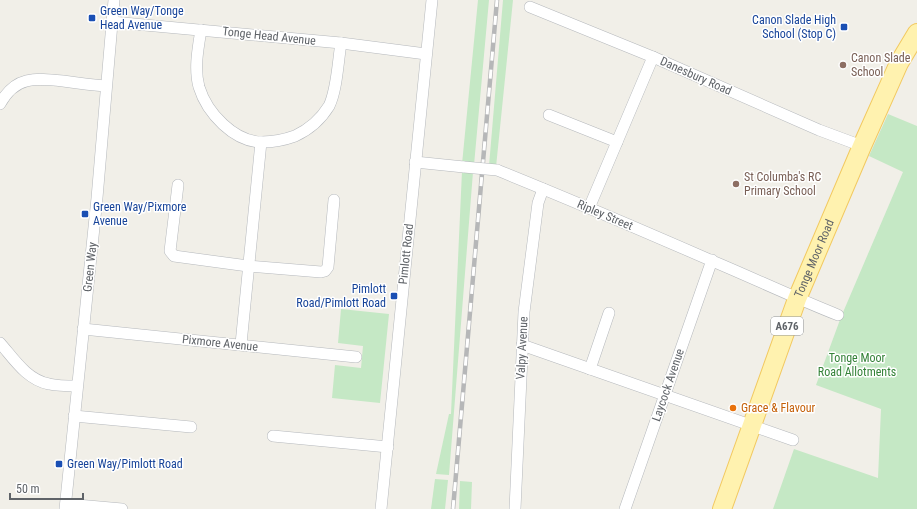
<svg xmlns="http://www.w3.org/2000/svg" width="917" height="509" viewBox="0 0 917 509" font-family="'Roboto Condensed',sans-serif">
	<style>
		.green { fill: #c5e8c5 }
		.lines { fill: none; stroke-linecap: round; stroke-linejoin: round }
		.minor-casing { stroke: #b5b8bc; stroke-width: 12 }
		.primary-casing { stroke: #f2c960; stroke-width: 20 }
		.minor { stroke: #fff; stroke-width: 11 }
		.primary { stroke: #fff2af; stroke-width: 18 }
		.rail-casing { stroke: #b6b7b8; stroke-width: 4.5 }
		.rail { stroke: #fff; stroke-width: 3; stroke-dasharray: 9; stroke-linecap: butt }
		.minor-bridge-casing { stroke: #b5b8bc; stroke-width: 12; stroke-linecap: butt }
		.minor-bridge { stroke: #fff; stroke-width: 11 }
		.transit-dot { fill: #1a4fb4; stroke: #fff; stroke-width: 1.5 }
		.education-dot { fill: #8d6e63; stroke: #fff; stroke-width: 1.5 }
		.food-dot { fill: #e8710a; stroke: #fff; stroke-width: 1.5 }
		.labels { text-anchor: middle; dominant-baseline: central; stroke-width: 3; stroke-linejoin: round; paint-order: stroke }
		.shield { fill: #fff; stroke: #8f9295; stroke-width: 1 }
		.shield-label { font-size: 11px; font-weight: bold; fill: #5f6368 }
		.transit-label { font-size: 12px; fill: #164399; stroke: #fff; text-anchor: start }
		.street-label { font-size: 12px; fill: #5f6368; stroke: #fff }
		.education-label { font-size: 12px; fill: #785e54; stroke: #fff; text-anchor: start }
		.park-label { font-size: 12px; fill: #348238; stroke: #fff }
		.food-label { font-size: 12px; fill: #c56008; stroke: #fff; text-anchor: start }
	</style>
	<rect width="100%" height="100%" fill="#f1efe8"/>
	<g class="green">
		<polygon points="478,0 489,0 474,165 462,164"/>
		<polygon points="503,0 513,0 496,167 489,166"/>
		<polygon points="888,114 917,126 917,509 773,509 794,449 878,478 881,409 816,385 841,317 903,172 869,156"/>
		<polygon points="462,171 473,172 449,475 436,474 449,414 451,414"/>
		<polygon points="341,309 389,314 380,403 332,398 335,365 361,368 363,346 338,343"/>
		<polygon points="435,479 448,480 445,509 431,509"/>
		<polygon points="460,481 472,482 471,509 459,509"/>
	</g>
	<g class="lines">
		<defs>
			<g id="minor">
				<polyline points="530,7 653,57 819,130 862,146"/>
				<polyline points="112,22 341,43 426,54"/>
				<path d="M201,30C198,48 194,69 199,87C207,113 234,142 262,142C273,142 284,140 295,136C308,130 321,119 329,106C337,90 338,61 341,43"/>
				<path d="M0,104C15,76 35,78 63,81C77,83 92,85 106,86"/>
				<polyline points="549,115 617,142"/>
				<polyline points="415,162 464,167"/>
				<path d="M497,170C569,199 639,229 710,260C753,278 795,298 838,315"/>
				<polyline points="178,185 170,251 174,256 248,266 321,272 325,271 328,267 334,200"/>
				<polyline points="589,208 653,57"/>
				<polyline points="83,329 356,357"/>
				<path d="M0,343C14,359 27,380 49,384C58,386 68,386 77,386"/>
				<polyline points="241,344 261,142"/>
				<polyline points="522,345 793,440"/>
				<polyline points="590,369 609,313"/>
				<polyline points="74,416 191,427"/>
				<polyline points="273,436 388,447"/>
				<polyline points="66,504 122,509"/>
				<polyline points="65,509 97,198 114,0"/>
				<polyline points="381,509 432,0"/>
				<polyline points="515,509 524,312 538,203 543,189"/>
				<polyline points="625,509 712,260"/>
			</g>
			<g id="primary">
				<path id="s1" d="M722,509L797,299L862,146L899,63L917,33"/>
			</g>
		</defs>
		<use href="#minor" class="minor-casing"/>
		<use href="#primary" class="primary-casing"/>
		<use href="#minor" class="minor"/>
		<use href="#primary" class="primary"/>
		<defs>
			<polyline id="rail" points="453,509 497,0"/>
		</defs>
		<use href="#rail" class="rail-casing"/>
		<use href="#rail" class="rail"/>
		<defs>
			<polyline id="minor-bridge" points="464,167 497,170"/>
		</defs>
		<use href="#minor-bridge" class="minor-bridge-casing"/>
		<use href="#minor-bridge" class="minor-bridge"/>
	</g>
	<g class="transit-dot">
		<rect x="88" y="14" width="8" height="8" rx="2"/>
		<rect x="840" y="23" width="8" height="8" rx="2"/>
		<rect x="81" y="210" width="8" height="8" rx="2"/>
		<rect x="390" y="292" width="8" height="8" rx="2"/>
		<rect x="55" y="460" width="8" height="8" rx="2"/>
	</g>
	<g class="education-dot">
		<circle cx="843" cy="65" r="4"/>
		<circle cx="736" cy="184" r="4"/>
	</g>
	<circle class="food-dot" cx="733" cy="408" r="4"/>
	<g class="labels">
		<rect class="shield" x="771" y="317" width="32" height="18" rx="3"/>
		<g class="shield-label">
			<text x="787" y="326">A676</text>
		</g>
		<g class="transit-label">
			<text x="100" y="11">Green Way/Tonge<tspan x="100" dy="14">Head Avenue</tspan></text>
			<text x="836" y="20" text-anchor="end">Canon Slade High<tspan x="836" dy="14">School (Stop C)</tspan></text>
			<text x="93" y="207">Green Way/Pixmore<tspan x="93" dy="14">Avenue</tspan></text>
			<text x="386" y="289" text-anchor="end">Pimlott<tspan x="386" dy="14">Road/Pimlott Road</tspan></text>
			<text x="67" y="464">Green Way/Pimlott Road</text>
		</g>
		<g class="street-label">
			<text transform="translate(269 36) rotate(6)">Tonge Head Avenue</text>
			<text transform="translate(696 76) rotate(24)">Danesbury Road</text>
			<text transform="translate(605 215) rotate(23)">Ripley Street</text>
			<text transform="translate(406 254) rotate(-84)">Pimlott Road</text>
			<text stroke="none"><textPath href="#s1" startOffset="267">Tonge Moor Road</textPath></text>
			<text transform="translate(90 267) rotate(-84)">Green Way</text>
			<text transform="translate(220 343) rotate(6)">Pixmore Avenue</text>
			<text transform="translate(522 348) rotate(-87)">Valpy Avenue</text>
			<text transform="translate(668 385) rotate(-71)">Laycock Avenue</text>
		</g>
		<g class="education-label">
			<text x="851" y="58">Canon Slade<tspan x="851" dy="14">School</tspan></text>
			<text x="744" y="177">St Columba's RC<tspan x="744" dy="14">Primary School</tspan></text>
		</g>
		<g class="park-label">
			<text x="857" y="358">Tonge Moor<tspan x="857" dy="14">Road Allotments</tspan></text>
		</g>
		<g class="food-label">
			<text x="741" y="408">Grace &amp; Flavour</text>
		</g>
	</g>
	<path d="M10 493v6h73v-6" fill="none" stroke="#5f6368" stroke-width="2"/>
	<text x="16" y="493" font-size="12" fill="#5f6368" stroke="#ffffff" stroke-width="3" paint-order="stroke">50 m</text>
</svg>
